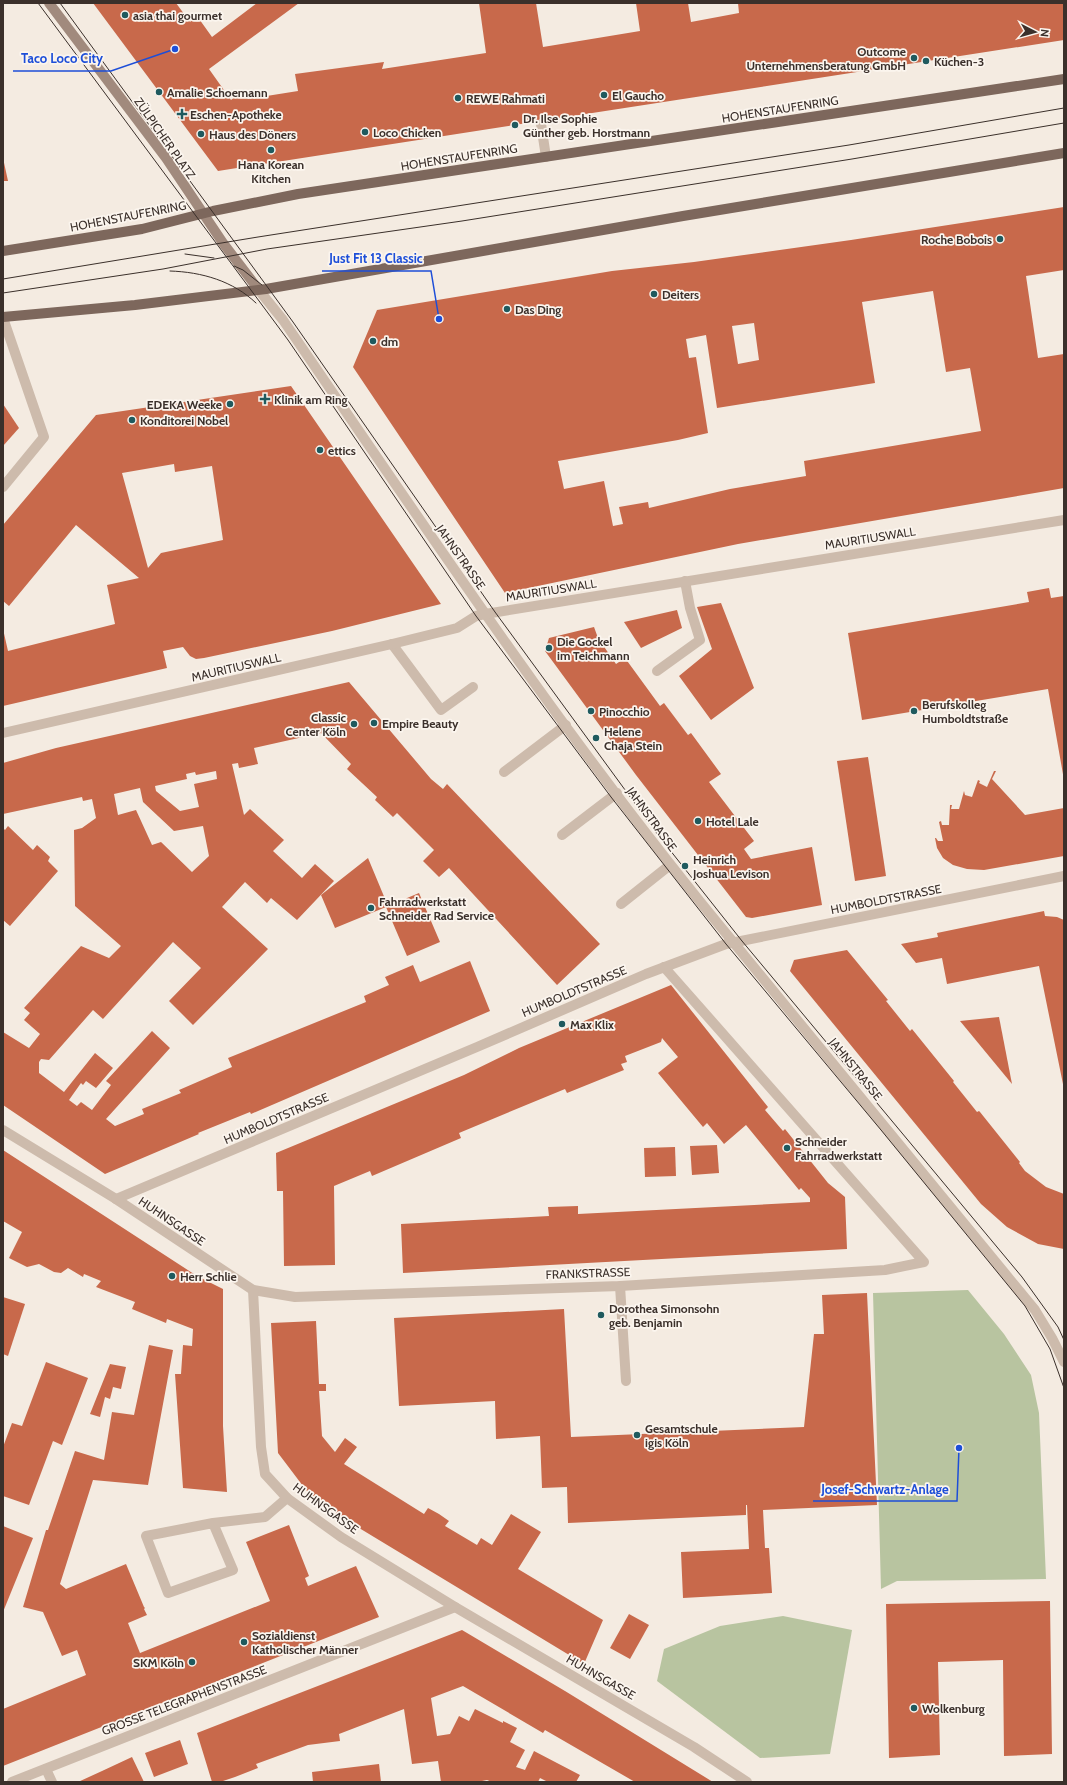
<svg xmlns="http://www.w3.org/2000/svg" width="1067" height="1785" viewBox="0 0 1067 1785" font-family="Cabin,sans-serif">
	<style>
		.green { fill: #b8c4a0 }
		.building { fill: #c8694b; fill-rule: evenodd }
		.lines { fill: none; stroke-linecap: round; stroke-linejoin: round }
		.lane { stroke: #cdbbac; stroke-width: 10 }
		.street { stroke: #cdbbac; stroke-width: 10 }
		.secondary { stroke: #a18a7d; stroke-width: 10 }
		.primary { stroke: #7d675c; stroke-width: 10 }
		.tram { stroke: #3b302b; stroke-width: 1 }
		.poi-dot { fill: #1f5a5e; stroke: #fbf5ee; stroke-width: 1.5 }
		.labels { text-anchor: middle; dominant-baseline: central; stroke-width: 3.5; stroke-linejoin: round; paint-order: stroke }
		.poi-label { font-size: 12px; font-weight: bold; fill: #3b302b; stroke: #fbf5ee; text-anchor: start }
		.street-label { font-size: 12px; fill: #3b302b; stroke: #fbf5ee }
		.leader { fill: none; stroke: #1d4ed8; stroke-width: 1.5 }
		.callout-dot { fill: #1d4ed8; stroke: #fbf5ee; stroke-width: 1.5 }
		.callout-label { font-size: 13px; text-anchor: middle; font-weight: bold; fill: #1d4ed8; stroke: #fbf5ee; stroke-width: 3.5; stroke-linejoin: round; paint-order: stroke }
	</style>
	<rect width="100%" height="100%" fill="#f4ebe1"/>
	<g class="green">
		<polygon points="968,1290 1004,1334 1031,1375 1039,1413 1046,1579 897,1581 881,1589 873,1293"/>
		<polygon points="783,1616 852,1630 830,1754 760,1758 657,1681 664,1649 720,1626"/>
	</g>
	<g class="building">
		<polygon points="93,3 176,3 190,22 197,16 212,37 257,3 299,3 209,69 231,100 242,92 248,99 298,91 295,74 384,62 382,69 486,53 479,3 536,3 543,47 640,31 636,3 688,3 691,22 739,13 738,3 1064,3 1064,40 218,171"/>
		<polygon points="3,158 8,181 3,181"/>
		<path d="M1064,207V270L1026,276L1038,358L1064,354V488L738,544L505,593L353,367L377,310L612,271L694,262L851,240ZM933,291L946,372L970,368L981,431L804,461L806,476L730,489L649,508L648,502L619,507L623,524L613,526L604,481L564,489L558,461L678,440L708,433L696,357L689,358L686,339L706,335L717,408L875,383L862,302ZM754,323L759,360L738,364L732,326Z"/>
		<path d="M291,386L441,604L332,631L204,658L196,659L190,656L183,647L163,651L167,668L3,706V629L8,651L115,624L107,585L139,578L76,525L9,606L3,601V525L96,415ZM174,464L175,472L212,466L223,540L161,553L148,568L122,473Z"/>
		<polygon points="3,404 19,428 3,446"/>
		<polygon points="1049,588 1051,598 1064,596 1064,780 1048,689 862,720 848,633 1029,602 1027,592"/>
		<polygon points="721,603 754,688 711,720 679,676 712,649 697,607"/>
		<polygon points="677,610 682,628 641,648 624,622"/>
		<polygon points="594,627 598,638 616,664 625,658 660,706 664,703 688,735 691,733 721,774 709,782 754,841 744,849 751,859 812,847 822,905 752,918 746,917 636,775 545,651 549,638"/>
		<path d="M349,682L431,779L443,789L447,784L600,944L557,985L449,868L439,877L423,861L434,850L397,813L393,817L375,800L377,797L347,769L351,764L321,733L254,748L258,764L239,768L238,763L232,764L244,815L250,809L284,840L273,851L302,878L315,864L334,881L297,920L271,898L267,903L245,882L222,907L268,949L193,1025L169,1001L201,968L173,942L103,1019L93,1010L49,1060L41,1059L39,1062V1073L64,1092L95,1053L113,1068L96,1088L86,1081L83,1085L81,1083L69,1100L77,1106L81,1102L92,1110L111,1085L106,1081L152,1031L170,1048L106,1119L115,1126L144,1114L142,1109L181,1093L179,1090L232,1067L228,1058L366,1002L364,996L389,985L385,977L413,965L420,982L470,961L490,1011L251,1114L250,1112L198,1133L199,1134L105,1174L3,1105V1032L29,1048L40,1034L24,1020L30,1013L24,1008L81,946L109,958L121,946L75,906L74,830L82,828L96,818L92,799L83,801L82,797L3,814V763L56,748ZM216,771L217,779L194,784L199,807L180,811L156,791L155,786L187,779L186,774L195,772L196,775ZM140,788L143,802L174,831L203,826L209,856L192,872L161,842L152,845L136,810L118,815L114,794Z"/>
		<polygon points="868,757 886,876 855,881 837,761"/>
		<polygon points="994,771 996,771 992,779 1025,815 1064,808 1064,856 984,870 967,869 953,865 943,858 937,848 935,838 936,838 938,841 943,841 939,822 941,821 942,825 949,825 950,805 952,805 951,809 959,809 964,791 965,795 972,797 978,780 980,781 979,783 987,787"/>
		<polygon points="8,826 33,850 37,845 50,857 48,861 58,871 10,926 3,920 3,828 5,830"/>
		<polygon points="368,858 388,906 419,893 440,942 407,956 386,907 335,928 321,895"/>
		<polygon points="1044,911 1045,916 1057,917 1064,920 1064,1089 1039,966 947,984 942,958 916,963 901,944 938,937 937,933"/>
		<polygon points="847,950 888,1000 886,1001 910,1031 912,1029 954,1081 953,1082 977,1112 979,1111 980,1112 1020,1162 1019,1163 1025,1171 1046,1187 1064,1194 1064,1249 1038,1244 1007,1227 981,1204 790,971 794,960"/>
		<polygon points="671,985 768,1107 765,1110 783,1131 785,1129 828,1183 845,1197 847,1249 403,1273 401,1224 549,1216 548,1207 578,1206 578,1214 810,1202 810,1198 801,1188 799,1190 746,1125 724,1144 707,1123 703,1127 658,1073 678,1057 662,1038 661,1042 625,1056 627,1062 621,1064 624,1070 567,1093 565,1089 514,1110 459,1133 461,1138 372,1176 370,1171 334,1186 335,1265 284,1266 283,1191 277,1191 276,1153 464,1075 519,1048"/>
		<polygon points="999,1017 1012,1084 960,1021"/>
		<polygon points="717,1145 719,1173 692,1175 690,1146"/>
		<polygon points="675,1147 676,1176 645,1177 644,1148"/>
		<polygon points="3,1150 197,1276 223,1289 223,1426 227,1492 183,1488 175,1374 181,1374 183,1345 192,1346 193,1329 167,1319 166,1323 132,1309 135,1302 96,1287 101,1281 84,1274 83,1277 68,1268 61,1273 54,1272 39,1264 27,1267 9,1258 22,1232 3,1221"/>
		<polygon points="867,1293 877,1505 763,1510 765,1548 769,1548 772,1593 683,1598 681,1552 749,1549 747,1505 746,1505 746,1515 568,1523 567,1487 542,1488 540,1436 496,1439 495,1401 399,1406 394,1318 564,1309 571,1437 804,1427 814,1334 824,1334 822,1295"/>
		<polygon points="3,1297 25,1304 8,1356 3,1354"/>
		<polygon points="316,1321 319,1384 326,1384 326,1391 319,1391 322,1436 335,1452 345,1438 357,1447 344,1464 424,1514 428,1508 439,1514 449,1521 445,1526 477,1545 481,1538 492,1545 511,1514 541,1532 518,1569 603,1620 584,1664 331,1511 306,1490 278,1453 271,1323"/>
		<polygon points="149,1345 173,1350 148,1485 93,1480 60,1584 66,1589 126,1564 144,1607 145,1608 144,1609 147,1615 128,1623 140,1653 270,1601 246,1542 289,1525 309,1576 305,1578 308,1586 356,1566 379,1617 3,1766 3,1709 86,1675 77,1650 62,1656 43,1612 23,1607 46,1530 48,1530 75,1451 104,1460 112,1412 134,1415"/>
		<polygon points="46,1362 88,1378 62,1445 53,1441 29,1505 3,1496 3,1447 12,1423 22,1426"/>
		<polygon points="110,1364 126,1367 121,1389 113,1387 110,1399 105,1397 100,1417 90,1414"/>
		<polygon points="3,1526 33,1538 3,1612"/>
		<polygon points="1050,1601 1052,1754 1004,1756 1003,1660 938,1662 940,1755 889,1758 886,1604"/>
		<polygon points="629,1614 649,1625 630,1659 610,1648"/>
		<polygon points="462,1630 565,1691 713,1782 635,1782 545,1730 543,1733 463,1686 431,1698 437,1736 450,1734 459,1716 469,1721 475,1709 503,1723 503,1721 517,1728 510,1742 525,1750 516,1767 525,1770 534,1751 580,1775 576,1782 548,1782 540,1778 538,1782 492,1782 487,1780 477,1782 441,1782 438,1761 412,1764 404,1709 339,1734 340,1741 308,1745 256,1764 258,1768 235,1777 220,1782 212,1782 197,1733"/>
		<polygon points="180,1740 188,1764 154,1777 145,1753"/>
		<polygon points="132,1757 144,1782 78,1782 102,1771"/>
		<polygon points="379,1764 381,1782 313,1782 312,1772"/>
	</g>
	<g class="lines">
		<g class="lane">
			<polyline points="541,124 546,157"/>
			<polyline points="392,644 441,710 473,687"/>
			<polyline points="657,671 700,640 690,608 685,581"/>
			<polyline points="504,772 566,725"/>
			<polyline points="562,835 617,793"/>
			<polyline points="621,904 670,865"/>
			<polyline points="734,943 1035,1310 1052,1338 1064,1362"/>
			<polyline points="620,1286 626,1381"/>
			<polyline points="213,1523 233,1570 168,1593 146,1536 213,1523 265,1517 287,1498"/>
		</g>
		<g class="street">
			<path d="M258,289L283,320C428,531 570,746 734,943"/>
			<polyline points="3,318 44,437 3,487"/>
			<polyline points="3,733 392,644 457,628 476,616 485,614 1064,520"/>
			<polyline points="3,1130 116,1199 253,1290 295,1297 620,1286 885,1270 924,1262 664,967"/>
			<polyline points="116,1199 477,1047 646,974 726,944 1064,876"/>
			<polyline points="253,1290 261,1447 265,1474 287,1498 341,1537 455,1607 694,1747 747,1782"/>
			<polyline points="46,1769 52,1782"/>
			<polyline points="12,1782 455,1607"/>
		</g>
		<polyline class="secondary" points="49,3 166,158 223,243 258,289"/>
		<g class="primary">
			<polyline points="3,251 142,229 213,211 298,194 1064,79"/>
			<polyline points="3,317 135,305 266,289 683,216 1064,153"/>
		</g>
		<g class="tram">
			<polyline points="38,3 288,340 476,616 611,797 726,944 881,1130 1025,1306 1050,1349 1064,1388"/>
			<polyline points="60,3 293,322 495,612 658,835 742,941 1022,1277 1058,1327 1064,1340"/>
			<polyline points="185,254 214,258"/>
			<polyline points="234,266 243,270 262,285"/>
			<path d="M170,271C202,272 233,281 256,303"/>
			<polyline points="3,279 258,237 849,145 1064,108"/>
			<polyline points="3,293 163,269 267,249 462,221 852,159 1064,123"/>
		</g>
	</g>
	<g class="poi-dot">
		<circle cx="125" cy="15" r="4"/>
		<circle cx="914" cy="58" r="4"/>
		<circle cx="926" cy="61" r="4"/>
		<circle cx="159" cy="92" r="4"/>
		<circle cx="604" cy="95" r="4"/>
		<circle cx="458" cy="98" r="4"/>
		<path d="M180 108h4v4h4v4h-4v4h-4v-4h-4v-4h4z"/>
		<circle cx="515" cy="125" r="4"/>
		<circle cx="365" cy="132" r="4"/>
		<circle cx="201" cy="134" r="4"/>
		<circle cx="271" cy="150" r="4"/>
		<circle cx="1000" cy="239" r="4"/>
		<circle cx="654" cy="294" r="4"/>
		<circle cx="507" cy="309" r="4"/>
		<circle cx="373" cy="341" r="4"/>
		<path d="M263 393h4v4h4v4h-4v4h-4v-4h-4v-4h4z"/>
		<circle cx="230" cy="404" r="4"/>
		<circle cx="132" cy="420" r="4"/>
		<circle cx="320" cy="450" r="4"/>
		<circle cx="549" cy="648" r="4"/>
		<circle cx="591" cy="711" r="4"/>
		<circle cx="914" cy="711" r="4"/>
		<circle cx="374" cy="723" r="4"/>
		<circle cx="354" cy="724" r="4"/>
		<circle cx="596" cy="738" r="4"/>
		<circle cx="698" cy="821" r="4"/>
		<circle cx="685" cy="866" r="4"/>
		<circle cx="371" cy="908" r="4"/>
		<circle cx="562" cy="1024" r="4"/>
		<circle cx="787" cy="1148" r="4"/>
		<circle cx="172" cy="1276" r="4"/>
		<circle cx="601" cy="1315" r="4"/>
		<circle cx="637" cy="1435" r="4"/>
		<circle cx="244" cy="1642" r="4"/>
		<circle cx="192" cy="1662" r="4"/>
		<circle cx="914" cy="1708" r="4"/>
	</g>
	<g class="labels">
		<g class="poi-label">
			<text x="133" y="15">asia thai gourmet</text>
			<text x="906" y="51" text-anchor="end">Outcome<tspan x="906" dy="14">Unternehmensberatung GmbH</tspan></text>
			<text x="934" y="61">Küchen-3</text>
			<text x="167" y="92">Amalie Schoemann</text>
			<text x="612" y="95">El Gaucho</text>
			<text x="466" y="98">REWE Rahmati</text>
			<text x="190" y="114">Eschen-Apotheke</text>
			<text x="523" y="118">Dr. Ilse Sophie<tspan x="523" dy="14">Günther geb. Horstmann</tspan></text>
			<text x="373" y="132">Loco Chicken</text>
			<text x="209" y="134">Haus des Döners</text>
			<text x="271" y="164" text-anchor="middle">Hana Korean<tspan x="271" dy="14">Kitchen</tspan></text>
			<text x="992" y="239" text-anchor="end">Roche Bobois</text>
			<text x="662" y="294">Deiters</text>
			<text x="515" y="309">Das Ding</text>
			<text x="381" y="341">dm</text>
			<text x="274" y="399">Klinik am Ring</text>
			<text x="222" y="404" text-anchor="end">EDEKA Weeke</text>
			<text x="140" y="420">Konditorei Nobel</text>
			<text x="328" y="450">ettics</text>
			<text x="557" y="641">Die Gockel<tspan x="557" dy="14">im Teichmann</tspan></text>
			<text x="922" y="704">Berufskolleg<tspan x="922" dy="14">Humboldtstraße</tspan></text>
			<text x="599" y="711">Pinocchio</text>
			<text x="346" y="717" text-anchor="end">Classic<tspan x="346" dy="14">Center Köln</tspan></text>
			<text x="382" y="723">Empire Beauty</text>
			<text x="604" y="731">Helene<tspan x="604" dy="14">Chaja Stein</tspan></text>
			<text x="706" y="821">Hotel Lale</text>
			<text x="693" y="859">Heinrich<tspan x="693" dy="14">Joshua Levison</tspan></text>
			<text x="379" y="901">Fahrradwerkstatt<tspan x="379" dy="14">Schneider Rad Service</tspan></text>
			<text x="570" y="1024">Max Klix</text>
			<text x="795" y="1141">Schneider<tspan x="795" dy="14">Fahrradwerkstatt</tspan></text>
			<text x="180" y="1276">Herr Schlie</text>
			<text x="609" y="1308">Dorothea Simonsohn<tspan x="609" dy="14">geb. Benjamin</tspan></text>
			<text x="645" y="1428">Gesamtschule<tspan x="645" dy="14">igis Köln</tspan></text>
			<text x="252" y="1635">Sozialdienst<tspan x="252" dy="14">Katholischer Männer</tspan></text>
			<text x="184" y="1662" text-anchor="end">SKM Köln</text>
			<text x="922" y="1708">Wolkenburg</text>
		</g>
		<g class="street-label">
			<text transform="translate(780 109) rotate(-9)">HOHENSTAUFENRING</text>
			<text transform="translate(165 138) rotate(55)">ZÜLPICHER PLATZ</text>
			<text transform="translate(459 157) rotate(-9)">HOHENSTAUFENRING</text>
			<text transform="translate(128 216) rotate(-11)">HOHENSTAUFENRING</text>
			<text transform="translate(870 538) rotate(-9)">MAURITIUSWALL</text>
			<text transform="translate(461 557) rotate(55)">JAHNSTRASSE</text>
			<text transform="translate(551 590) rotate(-9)">MAURITIUSWALL</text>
			<text transform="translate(236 667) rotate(-13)">MAURITIUSWALL</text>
			<text transform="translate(652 819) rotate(54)">JAHNSTRASSE</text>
			<text transform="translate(886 899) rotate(-11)">HUMBOLDTSTRASSE</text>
			<text transform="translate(574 991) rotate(-23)">HUMBOLDTSTRASSE</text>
			<text transform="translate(856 1069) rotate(51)">JAHNSTRASSE</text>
			<text transform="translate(276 1118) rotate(-23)">HUMBOLDTSTRASSE</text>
			<text transform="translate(172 1221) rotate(34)">HUHNSGASSE</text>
			<text transform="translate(588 1273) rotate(-2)">FRANKSTRASSE</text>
			<text transform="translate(326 1508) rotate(36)">HUHNSGASSE</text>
			<text transform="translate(601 1677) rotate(30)">HUHNSGASSE</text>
			<text transform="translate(184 1700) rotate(-21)">GROSSE TELEGRAPHENSTRASSE</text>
		</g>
	</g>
	<path class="leader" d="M175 49L111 71H13M439 319L431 271H322M959 1448L957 1501H813"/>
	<g class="callout-dot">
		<circle cx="175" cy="49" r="4"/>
		<circle cx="439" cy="319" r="4"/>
		<circle cx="959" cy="1448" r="4"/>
	</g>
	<g class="callout-label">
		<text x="62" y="63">Taco Loco City</text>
		<text x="376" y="263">Just Fit 13 Classic</text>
		<text x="885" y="1494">Josef-Schwartz-Anlage</text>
	</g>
	<rect width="1067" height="1785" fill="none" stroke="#3b302b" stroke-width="8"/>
	<g transform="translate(1035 32) rotate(96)" stroke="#fbf5ee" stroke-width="3" paint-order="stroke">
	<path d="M0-3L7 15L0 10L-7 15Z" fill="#3b302b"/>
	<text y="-6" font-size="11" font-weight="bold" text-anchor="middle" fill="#3b302b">N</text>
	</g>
</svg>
